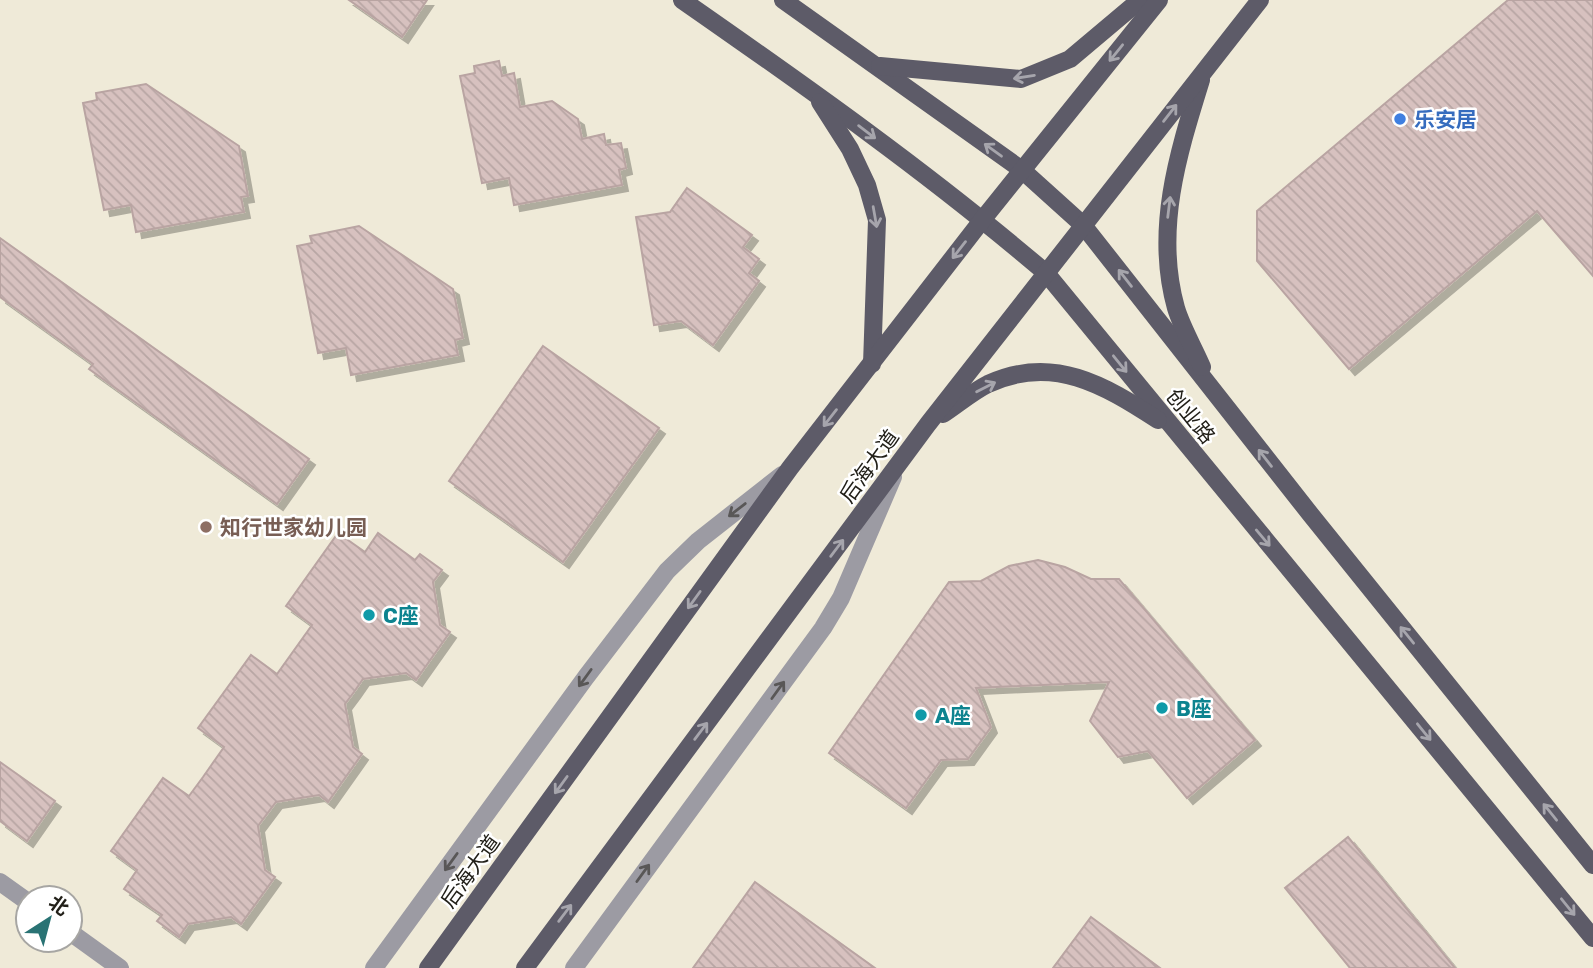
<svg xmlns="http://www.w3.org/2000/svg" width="1593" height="968" viewBox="0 0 1593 968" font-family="Rubik,'Noto Sans SC',sans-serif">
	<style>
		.building { fill: url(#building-back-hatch); stroke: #b9a4a2; stroke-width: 2; filter: url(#shadow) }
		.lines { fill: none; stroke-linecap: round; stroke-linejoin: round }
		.minor { stroke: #9c9ba3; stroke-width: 18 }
		.major { stroke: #5d5b68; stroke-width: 18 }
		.oneway { stroke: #a6a5ac }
		.oneway2 { stroke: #595757 }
		.shop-dot { fill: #3f7fe0; stroke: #fff; stroke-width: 2.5 }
		.education-dot { fill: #8d6e63; stroke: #fff; stroke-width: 2.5 }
		.culture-dot { fill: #0f9aa8; stroke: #fff; stroke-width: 2.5 }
		.labels { text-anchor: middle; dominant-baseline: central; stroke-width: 5; stroke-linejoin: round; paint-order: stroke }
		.shop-label { font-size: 21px; font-weight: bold; fill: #366cbe; stroke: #fff; text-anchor: start }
		.street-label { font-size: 21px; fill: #222019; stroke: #fff }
		.education-label { font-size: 21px; font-weight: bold; fill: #785e54; stroke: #fff; text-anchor: start }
		.culture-label { font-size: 21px; font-weight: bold; fill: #0d838f; stroke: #fff; text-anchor: start }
	</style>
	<defs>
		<pattern id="building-back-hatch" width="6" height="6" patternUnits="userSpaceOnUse" patternTransform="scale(1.75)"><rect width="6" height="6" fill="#d7c1bf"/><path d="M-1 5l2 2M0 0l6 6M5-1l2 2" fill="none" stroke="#b8a6a4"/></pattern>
		<filter id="shadow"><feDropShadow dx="6" dy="6" stdDeviation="0" flood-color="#0004"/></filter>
	</defs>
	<rect width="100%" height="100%" fill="#efead8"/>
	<g class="building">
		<polygon points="349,0 427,0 402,37"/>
		<polygon points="1508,0 1593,0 1593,276 1537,211 1349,369 1257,261 1257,211"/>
		<polygon points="499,61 502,76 514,73 520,107 552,101 578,119 582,139 604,134 606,145 621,143 626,168 619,170 622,185 514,205 509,178 482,183 460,76 475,73 474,66"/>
		<polygon points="146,84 239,146 248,196 241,197 244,212 136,232 131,205 104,210 83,103 97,100 96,93"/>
		<polygon points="687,188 752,235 743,247 759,259 749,273 759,281 713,345 681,321 654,325 636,217 670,212"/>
		<polygon points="359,226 453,289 463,338 455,340 458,355 351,375 346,348 318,353 297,246 312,243 310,236"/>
		<polygon points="0,238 309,459 277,504 89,369 93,364 0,297"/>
		<polygon points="543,346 659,428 563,562 449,481"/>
		<polygon points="338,533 365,552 378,533 415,560 420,554 442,570 433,582 440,625 450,632 416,680 406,673 363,679 354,692 345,704 353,747 362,754 328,802 319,795 276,802 258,826 265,870 275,877 241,924 231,917 188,924 179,937 157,921 162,915 124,889 137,870 111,851 163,778 189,796 203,777 224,747 198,728 251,655 277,674 312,625 286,606"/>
		<polygon points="1038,560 1065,567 1091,579 1119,579 1255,740 1187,798 1148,751 1118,757 1090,721 1109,682 976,688 991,727 968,759 941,760 906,808 829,753 949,582 981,581 1009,566"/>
		<polygon points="0,762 55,801 27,841 0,821"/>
		<polygon points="1348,837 1455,968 1350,968 1285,888"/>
		<polygon points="755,882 875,968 693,968"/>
		<polygon points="1091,917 1160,968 1053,968"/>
	</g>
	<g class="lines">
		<g class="minor">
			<polyline points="0,882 28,902"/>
			<polyline points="70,932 120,968"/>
			<polyline points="374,968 586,677 667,571 698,541 782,475"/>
			<polyline points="574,968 823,628 841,598 893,477"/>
		</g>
		<g class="major">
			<path d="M682,0C807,87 930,174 1046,273L1593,938"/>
			<polyline points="783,0 1022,170 1083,225 1311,515 1593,865"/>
			<polyline points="880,66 1021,79 1070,59 1140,0"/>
			<path d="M1201,80C1178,154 1154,230 1176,308C1182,328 1194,348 1202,367"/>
			<polyline points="820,102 850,149 867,185 877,220 872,364"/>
			<path d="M943,414C957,405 972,392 988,384C1053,354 1104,385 1158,420"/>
			<polyline points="428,968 790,468 983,219 1159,0"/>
			<polyline points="525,968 928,424 1260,0"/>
		</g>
	</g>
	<defs><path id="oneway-shaft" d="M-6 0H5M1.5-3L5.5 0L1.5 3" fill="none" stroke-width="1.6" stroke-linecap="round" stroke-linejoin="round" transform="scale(1.75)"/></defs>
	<g class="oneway">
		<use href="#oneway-shaft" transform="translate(1116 53) rotate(129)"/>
		<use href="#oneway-shaft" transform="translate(1024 77) rotate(171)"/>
		<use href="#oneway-shaft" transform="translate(1170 113) rotate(-52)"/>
		<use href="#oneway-shaft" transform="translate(867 132) rotate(37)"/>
		<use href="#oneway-shaft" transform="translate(993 150) rotate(-144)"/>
		<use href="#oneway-shaft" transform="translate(1169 207) rotate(-83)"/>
		<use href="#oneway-shaft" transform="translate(875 217) rotate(80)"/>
		<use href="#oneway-shaft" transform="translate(959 250) rotate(128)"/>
		<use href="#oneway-shaft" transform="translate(1125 278) rotate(-128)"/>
		<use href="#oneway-shaft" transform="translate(1120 364) rotate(51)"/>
		<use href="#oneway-shaft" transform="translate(986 387) rotate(-27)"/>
		<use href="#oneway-shaft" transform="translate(830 418) rotate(128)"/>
		<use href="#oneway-shaft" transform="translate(1265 458) rotate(-128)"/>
		<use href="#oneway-shaft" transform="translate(1263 538) rotate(50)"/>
		<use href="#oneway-shaft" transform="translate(837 548) rotate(-53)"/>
		<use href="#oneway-shaft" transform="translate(694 600) rotate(126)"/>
		<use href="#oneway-shaft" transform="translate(1407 635) rotate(-129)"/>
		<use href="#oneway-shaft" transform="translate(701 731) rotate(-53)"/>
		<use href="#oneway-shaft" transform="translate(1424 732) rotate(51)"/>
		<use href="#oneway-shaft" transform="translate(561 785) rotate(126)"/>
		<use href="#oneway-shaft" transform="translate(1550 812) rotate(-129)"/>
		<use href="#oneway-shaft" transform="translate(1568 907) rotate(51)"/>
		<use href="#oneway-shaft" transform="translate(565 913) rotate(-53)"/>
	</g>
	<g class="oneway2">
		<use href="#oneway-shaft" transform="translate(737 510) rotate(142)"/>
		<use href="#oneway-shaft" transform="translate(585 678) rotate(126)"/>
		<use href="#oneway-shaft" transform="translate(778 690) rotate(-54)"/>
		<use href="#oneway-shaft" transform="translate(451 862) rotate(126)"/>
		<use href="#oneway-shaft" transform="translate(643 873) rotate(-54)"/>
	</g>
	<circle class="shop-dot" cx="1400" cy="119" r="7"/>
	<circle class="education-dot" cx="206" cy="527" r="7"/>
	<g class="culture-dot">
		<circle cx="369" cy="615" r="7"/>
		<circle cx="1162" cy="708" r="7"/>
		<circle cx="921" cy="715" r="7"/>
	</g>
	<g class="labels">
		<g class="shop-label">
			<text x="1414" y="119">乐安居</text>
		</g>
		<g class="street-label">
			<text transform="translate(1191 416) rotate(51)">创业路</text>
			<text transform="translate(869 466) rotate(-54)">后海大道</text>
			<text transform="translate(470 871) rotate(-54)">后海大道</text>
		</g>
		<g class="education-label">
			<text x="220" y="527">知行世家幼儿园</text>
		</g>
		<g class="culture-label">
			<text x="383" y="615">C座</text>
			<text x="1176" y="708">B座</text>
			<text x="935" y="715">A座</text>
		</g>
	</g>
	<g transform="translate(49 919) rotate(36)"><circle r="33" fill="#ffffff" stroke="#a7a6a3" stroke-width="2"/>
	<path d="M0-5L12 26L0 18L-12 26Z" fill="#297374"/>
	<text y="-10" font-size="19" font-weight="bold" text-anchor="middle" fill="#222019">北</text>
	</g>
</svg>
